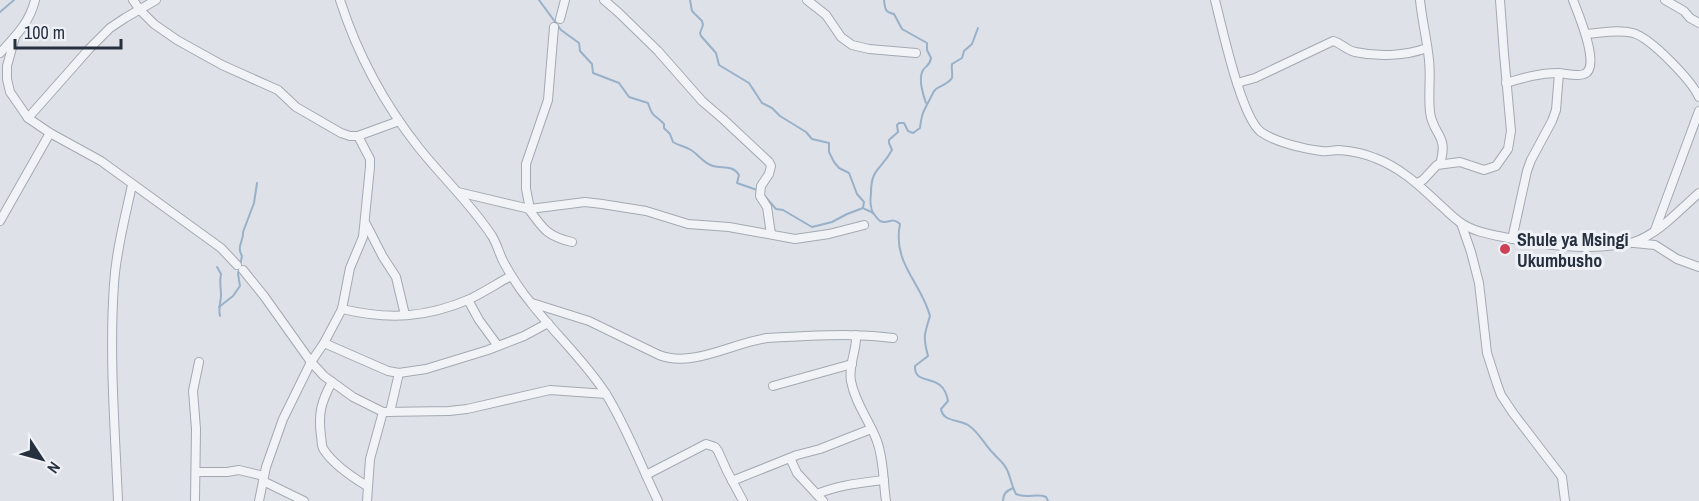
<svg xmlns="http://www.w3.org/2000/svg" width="1699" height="501" viewBox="0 0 1699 501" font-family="'Archivo Narrow',sans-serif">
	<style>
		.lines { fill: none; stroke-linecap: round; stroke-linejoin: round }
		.stream { stroke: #99b0c9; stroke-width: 2 }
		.minor-casing { stroke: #a3a9b2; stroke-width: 10 }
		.minor { stroke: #f1f3f6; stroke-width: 8 }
		.poi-dot { fill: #cf4156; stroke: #eef1f6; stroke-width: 2 }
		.labels { text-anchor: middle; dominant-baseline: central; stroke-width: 6; stroke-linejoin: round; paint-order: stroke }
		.poi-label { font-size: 18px; font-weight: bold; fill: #27303f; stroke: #eef1f6; text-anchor: start }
	</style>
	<rect width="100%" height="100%" fill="#dee2e8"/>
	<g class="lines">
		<g class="stream">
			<path d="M539,0L561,30L579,43L580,51L592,64L593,73L619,83L629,97L648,103C653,119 655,114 664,124V128L670,134L673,142C679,146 685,146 691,150C699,155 703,163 713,166C723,169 732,164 739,175L737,183L757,190"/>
			<polyline points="690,0 692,11 702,21 703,25 700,33 701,36 716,53 719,65 749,83 762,103 772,108 780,116 806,132 812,139 829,143 829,152 834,162 839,168 849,173 857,194 864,202 863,208"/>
			<path d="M884,0C885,9 885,12 894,14L902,29L927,43V50L931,58C930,65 927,65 923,70C918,78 923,95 926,103"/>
			<polyline points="0,12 14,0"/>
			<path d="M762,193L776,209L783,210L812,227L832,222L847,214L863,208C866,210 870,211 873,213C876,216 877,219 880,221C889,225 891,216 900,224C892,263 921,282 930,316C924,335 923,337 928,356L915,366C914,388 943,370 948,401L941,409C943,422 958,419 968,425C979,432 984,444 993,453C999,460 1005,463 1008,472C1011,479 1012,487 1016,494C1026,499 1037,493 1046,497L1048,501"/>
			<path d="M873,213C870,207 870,200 871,193C871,168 881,170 892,150L889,143V140L898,132L897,125L899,123H904L908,131L913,133L920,128C922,111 924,111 931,97C934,92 932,93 936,89C941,86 949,83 952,78C953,74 951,68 952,64L962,58L964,51L972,44L978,28"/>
			<path d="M217,267L221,274C219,283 221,286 221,295C221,302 218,308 220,316"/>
			<path d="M219,307L233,296L240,286L238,274L242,256C236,246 244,241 243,232L254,203L257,183"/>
			<path d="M1003,501C1003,494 1006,491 1013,488"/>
		</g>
		<defs>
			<g id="minor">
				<polyline points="133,0 140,10 154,24 177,40 222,65 278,90 296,107 341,133 350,136 358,136 399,121"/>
				<path d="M340,0C357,53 385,105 419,148C443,178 471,204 492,236C497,244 499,253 503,261C511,276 520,290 531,303C555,334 585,361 606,394C627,428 641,466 658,501"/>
				<polyline points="604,0 619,13 658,51 702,101 723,119 769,162 771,166 769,174 761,186 760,196 767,207 771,234"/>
				<polyline points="807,0 826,15 841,37 852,45 869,49 916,53"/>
				<path d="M1215,0C1222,27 1241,117 1261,132C1275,142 1304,149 1321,151C1327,152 1333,150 1339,150C1351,151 1363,153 1375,158C1399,167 1418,184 1437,202C1445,209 1452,217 1461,223C1476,233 1495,235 1513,239C1547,245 1582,250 1616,245C1622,244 1629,244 1634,242C1660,233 1679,210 1699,193"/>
				<path d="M1420,0C1422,20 1427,40 1429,60C1431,77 1428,94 1430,112C1433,136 1449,134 1440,164"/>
				<polyline points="1665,0 1684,11 1690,18 1699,23"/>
				<polyline points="560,19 565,0"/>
				<path d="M1586,34C1601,33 1618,29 1633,33C1651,38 1691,80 1699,97"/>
				<polyline points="15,37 7,66 7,79 10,92 28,118 50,133 101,161 221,248 237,265"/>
				<path d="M0,53C15,37 30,22 35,0"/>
				<path d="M1237,83L1255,78L1333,41C1341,43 1346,50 1355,52C1378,57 1405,56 1427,48"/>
				<path d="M1506,83C1523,78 1539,73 1557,73C1564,73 1577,77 1584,74C1602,68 1577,11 1573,0"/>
				<polyline points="28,118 89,49 110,28 125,18 156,0"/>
				<polyline points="1417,183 1423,180 1437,165 1460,162 1484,170 1496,166 1508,149 1511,131 1504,54 1500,0"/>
				<polyline points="458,192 530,209 585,202 602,204 646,211 688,224 729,227 795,239 829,234 864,225"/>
				<path d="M528,208C543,229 547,236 572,242"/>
				<polyline points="530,209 526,189 526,164 548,100 554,27"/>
				<polyline points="0,221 50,133"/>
				<polyline points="1461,223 1471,252 1479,283 1487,353 1497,384 1501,395 1513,413 1562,477 1565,501"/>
				<polyline points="366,224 383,257 396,277 405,315"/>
				<polyline points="1655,230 1699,111"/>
				<polyline points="1512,239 1527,171 1531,160 1552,121 1556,110 1559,73"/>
				<polyline points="1634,243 1655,245 1677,259 1699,267"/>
				<polyline points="243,270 264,296 311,362 324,376 353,397 383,412 449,411 467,409 550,390 606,394"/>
				<polyline points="468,300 479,320 498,346"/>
				<path d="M532,303L589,321L659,355C693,368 732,343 767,338C780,337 792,337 805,336C835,335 864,334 893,338"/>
				<path d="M342,309C389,320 426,318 470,299C484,292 498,283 511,276"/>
				<path d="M856,335C857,351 848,365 851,381C855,403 869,420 877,441C884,460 883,481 886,501"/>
				<polyline points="324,343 388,371 399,373 426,369 488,350 524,336 548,323"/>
				<path d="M332,382C321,402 318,414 321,436C322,441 321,446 324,450C334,465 352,477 367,486"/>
				<polyline points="773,386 852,364"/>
				<polyline points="390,412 399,373"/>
				<polyline points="790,458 797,473 823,501"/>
				<polyline points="196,472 227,472 239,470 264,476"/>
				<polyline points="646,475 706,444 715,447 718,451 727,471 743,501"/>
				<polyline points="263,481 304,501"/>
				<polyline points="732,481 797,455 820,449 871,429"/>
				<path d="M817,494C838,485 860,483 884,480"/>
				<path d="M118,501C115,429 109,356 114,284C116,251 125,218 132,185"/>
				<polyline points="195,501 196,429 193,391 199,362"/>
				<polyline points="259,501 266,467 283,419 311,362 324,343 342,309 350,268 363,237 370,167 370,159 358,136"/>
				<polyline points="367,501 370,459 383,412"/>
			</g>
		</defs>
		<use href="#minor" class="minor-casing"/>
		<use href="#minor" class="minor"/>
	</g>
	<circle class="poi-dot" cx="1505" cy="249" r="6"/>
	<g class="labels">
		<g class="poi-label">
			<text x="1517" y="239">Shule ya Msingi<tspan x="1517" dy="21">Ukumbusho</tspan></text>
		</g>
	</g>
	<g transform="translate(42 459) rotate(126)" stroke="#eef1f6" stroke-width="4.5" paint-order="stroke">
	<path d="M0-4.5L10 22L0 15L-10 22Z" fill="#27303f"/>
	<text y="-9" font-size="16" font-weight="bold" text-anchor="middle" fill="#27303f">N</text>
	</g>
	<path d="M15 39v9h106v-9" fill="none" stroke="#27303f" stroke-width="3"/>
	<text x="24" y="39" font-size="18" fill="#27303f" stroke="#eef1f6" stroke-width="4.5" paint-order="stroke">100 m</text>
</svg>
